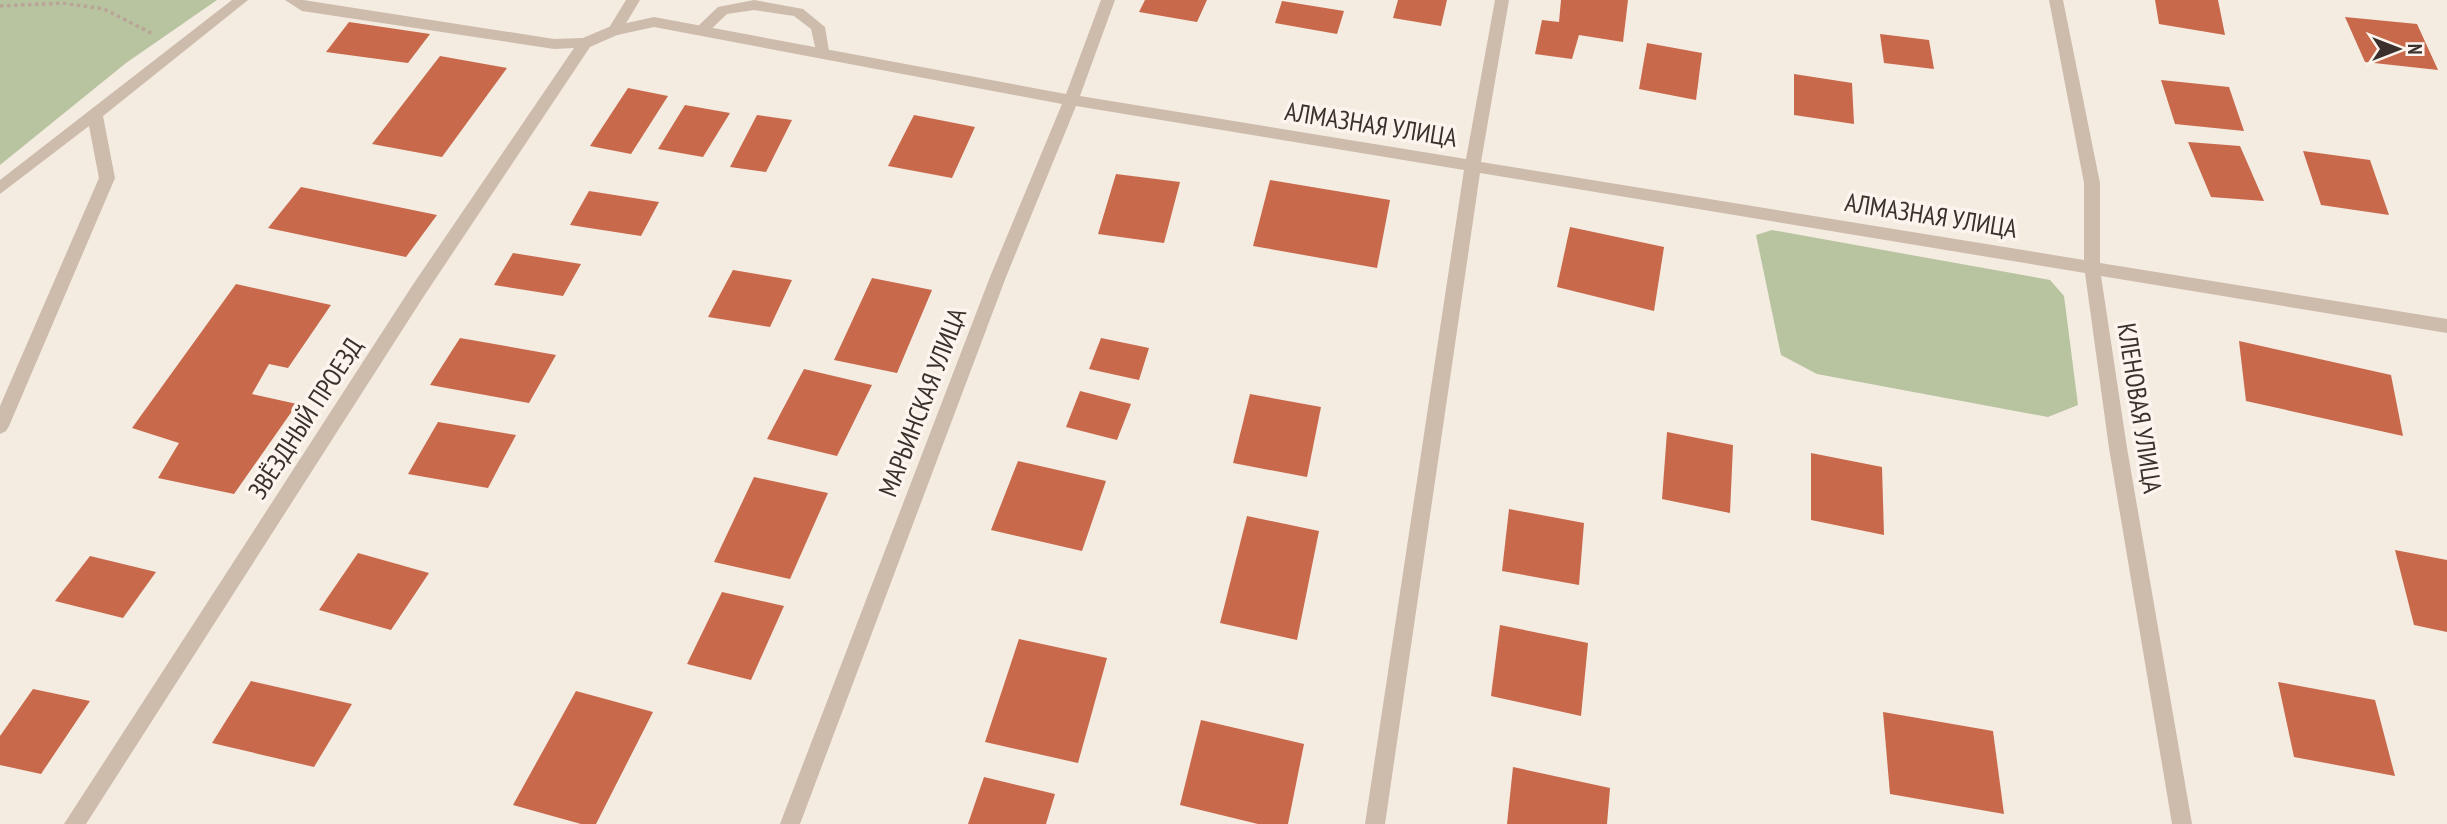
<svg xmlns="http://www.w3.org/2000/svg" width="2447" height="824" viewBox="0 0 2447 824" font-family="'PT Sans Narrow',sans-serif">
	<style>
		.green { fill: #b8c4a0 }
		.building { fill: #c8694b }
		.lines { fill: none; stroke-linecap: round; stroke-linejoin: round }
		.path { stroke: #b9a596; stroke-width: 3.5; stroke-dasharray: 3.5 3.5; stroke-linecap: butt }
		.lane { fill: #cdbbac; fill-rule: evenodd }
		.street { fill: #cdbbac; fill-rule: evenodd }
		.labels { text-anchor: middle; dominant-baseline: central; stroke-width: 7; stroke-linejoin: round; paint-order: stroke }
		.street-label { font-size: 26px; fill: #3b302b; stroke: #fbf5ee }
	</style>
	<rect width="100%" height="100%" fill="#f4ebe1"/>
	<g class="green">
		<polygon points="0,0 217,0 126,63 0,165"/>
		<polygon points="1772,230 2050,280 2064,296 2078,405 2048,417 1817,374 1781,355 1756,235"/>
	</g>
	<g class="building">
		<polygon points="1145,0 1207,0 1197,22 1139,12"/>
		<polygon points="1398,0 1447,0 1441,26 1393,18"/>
		<polygon points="1561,0 1628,0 1623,42 1579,35 1572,59 1535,54 1542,20 1559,22"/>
		<polygon points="2155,0 2218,0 2225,35 2159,24"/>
		<polygon points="1282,1 1344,11 1337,34 1275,23"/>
		<polygon points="2345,17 2417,24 2438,70 2365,62"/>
		<polygon points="349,22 430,34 408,63 326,52"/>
		<polygon points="1880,34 1929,40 1934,69 1884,63"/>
		<polygon points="1647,43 1702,53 1696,100 1639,89"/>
		<polygon points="440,56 507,68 442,157 372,144"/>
		<polygon points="1794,74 1852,83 1854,124 1794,115"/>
		<polygon points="2161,80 2229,87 2244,131 2175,124"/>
		<polygon points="628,88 668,96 631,154 590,146"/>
		<polygon points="685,105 730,113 703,157 658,149"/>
		<polygon points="757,115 792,120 766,172 730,167"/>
		<polygon points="914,115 975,127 952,178 888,166"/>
		<polygon points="2188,142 2240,146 2264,201 2211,197"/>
		<polygon points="2303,151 2370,160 2389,215 2321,205"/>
		<polygon points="1116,174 1180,182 1164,243 1098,234"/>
		<polygon points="1270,180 1390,200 1377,268 1253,246"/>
		<polygon points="301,187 437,215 406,257 268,228"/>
		<polygon points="589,191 659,202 641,236 570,225"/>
		<polygon points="1570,227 1664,247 1654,311 1557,287"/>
		<polygon points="513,253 581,264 563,296 494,285"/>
		<polygon points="733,270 792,280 770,327 708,317"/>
		<polygon points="872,278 932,290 897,373 834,360"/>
		<polygon points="236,284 331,305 288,368 269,364 252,394 297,404 234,494 158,478 179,443 132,428"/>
		<polygon points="460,338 556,355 529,403 430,385"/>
		<polygon points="1101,338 1149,348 1139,380 1089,369"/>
		<polygon points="2239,341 2391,375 2403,436 2246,401"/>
		<polygon points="804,369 872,385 837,456 767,439"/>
		<polygon points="1080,391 1131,404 1117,440 1066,427"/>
		<polygon points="1250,394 1321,407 1307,477 1233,463"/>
		<polygon points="438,422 516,435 488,488 408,474"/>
		<polygon points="1667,432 1733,445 1730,513 1662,499"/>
		<polygon points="1811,453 1882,467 1884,535 1811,520"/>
		<polygon points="1018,461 1106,481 1082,551 991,530"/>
		<polygon points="754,477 828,493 790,579 714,562"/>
		<polygon points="1509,509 1584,523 1579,585 1502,571"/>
		<polygon points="1247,516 1319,531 1297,640 1220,623"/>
		<polygon points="2395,550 2447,560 2447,632 2414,625"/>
		<polygon points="358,553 429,573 391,630 319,610"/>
		<polygon points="90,556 156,572 123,618 55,601"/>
		<polygon points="722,592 784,606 751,680 687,664"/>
		<polygon points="1500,625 1588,643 1581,716 1491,696"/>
		<polygon points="1019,639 1107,658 1078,763 985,742"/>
		<polygon points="251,681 352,704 314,767 212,743"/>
		<polygon points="2278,682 2375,700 2395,776 2294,757"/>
		<polygon points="33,689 90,701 41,774 0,765 0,736"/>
		<polygon points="576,691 653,712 596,824 581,824 513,805"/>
		<polygon points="1883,712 1993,731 2004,814 1890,794"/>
		<polygon points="1201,720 1304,744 1288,824 1258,824 1180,805"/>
		<polygon points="1513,767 1610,788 1607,824 1507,824"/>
		<polygon points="984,777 1055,794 1046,824 968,824"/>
	</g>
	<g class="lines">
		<polyline class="path" points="0,6 62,3 104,9 153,34"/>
		<g class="lane">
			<polygon points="626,0 640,0 619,35 609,35 607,31"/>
			<polygon points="754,0 803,9 825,27 829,51 827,55 817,55 811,29 794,16 754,10 727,14 707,33 697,33 695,29 718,7"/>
		</g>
		<g class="street">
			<polygon points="232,0 248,0 103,116 115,178 9,426 6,431 0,434 0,406 99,178 89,126 0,194 0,180"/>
			<polygon points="285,0 303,0 554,39 583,38 609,27 654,17 1066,94 1101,0 1115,0 1080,96 1466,159 1495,0 1509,0 1481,162 2084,260 2084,183 2049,0 2063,0 2100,183 2100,263 2447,319 2447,333 2101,276 2127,448 2192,824 2172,824 2109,448 2085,273 1480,173 1385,824 1365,824 1464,170 1076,106 1006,277 800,824 780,824 990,277 1062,104 654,27 617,35 590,47 424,296 86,824 64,824 412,286 574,48 554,49 302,11"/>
		</g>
	</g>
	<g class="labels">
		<g class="street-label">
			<text transform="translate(1371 124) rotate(9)">АЛМАЗНАЯ УЛИЦА</text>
			<text transform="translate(1931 215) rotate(9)">АЛМАЗНАЯ УЛИЦА</text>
			<text transform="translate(922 402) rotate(-69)">МАРЬИНСКАЯ УЛИЦА</text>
			<text transform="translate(2140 408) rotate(81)">КЛЕНОВАЯ УЛИЦА</text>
			<text transform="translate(305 418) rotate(-57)">ЗВЁЗДНЫЙ ПРОЕЗД</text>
		</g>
	</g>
	<g transform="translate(2398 49) rotate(90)" stroke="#fbf5ee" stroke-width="5" paint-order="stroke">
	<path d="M0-5L12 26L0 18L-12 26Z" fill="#3b302b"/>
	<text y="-10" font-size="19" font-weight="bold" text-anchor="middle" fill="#3b302b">N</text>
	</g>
</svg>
